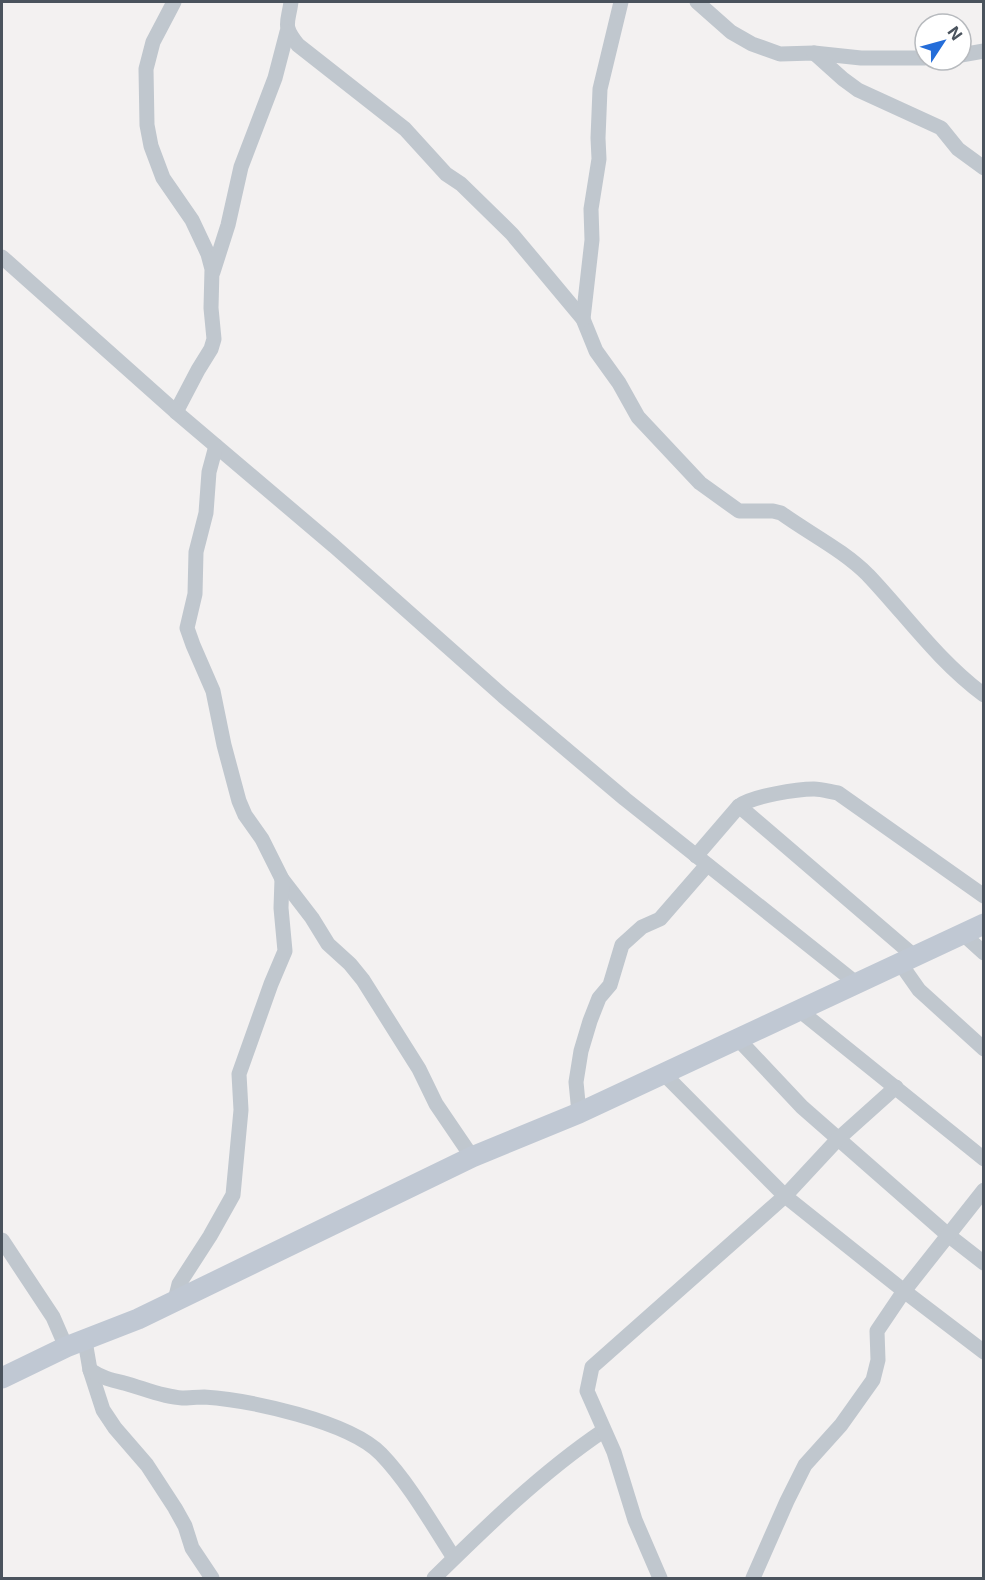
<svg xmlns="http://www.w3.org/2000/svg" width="985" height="1580" viewBox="0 0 985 1580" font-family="Inter,sans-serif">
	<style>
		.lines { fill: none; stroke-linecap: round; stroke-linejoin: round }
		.street { stroke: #c0c7ce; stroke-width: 15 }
		.secondary { stroke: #c0c8d3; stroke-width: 21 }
	</style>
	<rect width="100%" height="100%" fill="#f3f1f1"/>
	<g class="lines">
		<g class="street">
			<polyline points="174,2 153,42 146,69 147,125 151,146 163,178 192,220 208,254 212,269 211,308 214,339 211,349 198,370 176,412"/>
			<path d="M291,2C288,24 282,25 298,45L405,129L446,174L461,184L512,234L583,319L596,351L619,383L638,417L700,483L739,511H773L781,513C810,534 843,550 868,575C906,615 938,661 984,695"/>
			<polyline points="697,2 731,32 752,44 780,54 814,53 861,58 925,58"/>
			<polyline points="814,53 843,79 858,90 941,128 958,149 984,168"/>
			<polyline points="961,55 984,51"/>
			<polyline points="2,257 176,412 334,546 503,696 625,799 856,983"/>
			<polyline points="213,272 228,225 241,167 275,78 287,32"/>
			<polyline points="583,319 592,240 591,209 599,159 598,138 600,89 621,2"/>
			<polyline points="216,446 209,472 206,513 196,552 195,594 187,628 193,645 213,691 224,745 239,801 245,815 262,839 282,879 312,918 328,944 350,964 363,980 419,1069 436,1104 472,1157"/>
			<polyline points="739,806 914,956"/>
			<path d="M696,856L739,806C753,796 797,789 814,789C822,789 831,792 838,793L984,896"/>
			<polyline points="963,934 984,953"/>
			<polyline points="900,963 919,990 984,1049"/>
			<polyline points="799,1010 984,1159"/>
			<polyline points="738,1039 802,1107 948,1235 984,1263"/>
			<polyline points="664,1074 785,1196 904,1291 984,1352"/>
			<polyline points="579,1113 576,1082 581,1051 590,1021 599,998 610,985 622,945 642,927 660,919 707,865"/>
			<polyline points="2,1240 53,1317 66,1347"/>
			<polyline points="175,1300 179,1284 210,1236 233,1195 241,1110 239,1074 271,984 285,951 281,908 282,879"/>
			<polyline points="85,1341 90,1370 103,1410 115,1428 147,1465 175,1508 185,1526 192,1548 212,1578"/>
			<path d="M90,1370C102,1378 111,1380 124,1383C143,1388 162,1397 182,1398C189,1398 197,1397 204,1397C249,1400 349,1421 381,1454C409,1483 432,1524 454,1558"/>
			<path d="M434,1578C487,1526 541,1473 603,1431"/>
			<polyline points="660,1578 635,1520 614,1452 587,1391 592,1367 785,1196 838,1139 896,1087"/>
			<polyline points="753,1578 787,1501 805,1465 841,1425 873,1380 878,1360 877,1331 904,1291 984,1190"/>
		</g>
		<polyline class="secondary" points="2,1378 66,1347 138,1319 472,1157 579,1113 984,924"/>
	</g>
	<rect width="985" height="1580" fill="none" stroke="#4a535d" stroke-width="6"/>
	<g transform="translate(943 42) rotate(54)"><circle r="28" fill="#ffffff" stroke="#b7babe" stroke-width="1.5"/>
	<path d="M0-4.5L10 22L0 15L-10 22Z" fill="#246dd9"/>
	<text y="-9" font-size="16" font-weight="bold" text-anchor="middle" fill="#4a535d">N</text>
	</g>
</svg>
